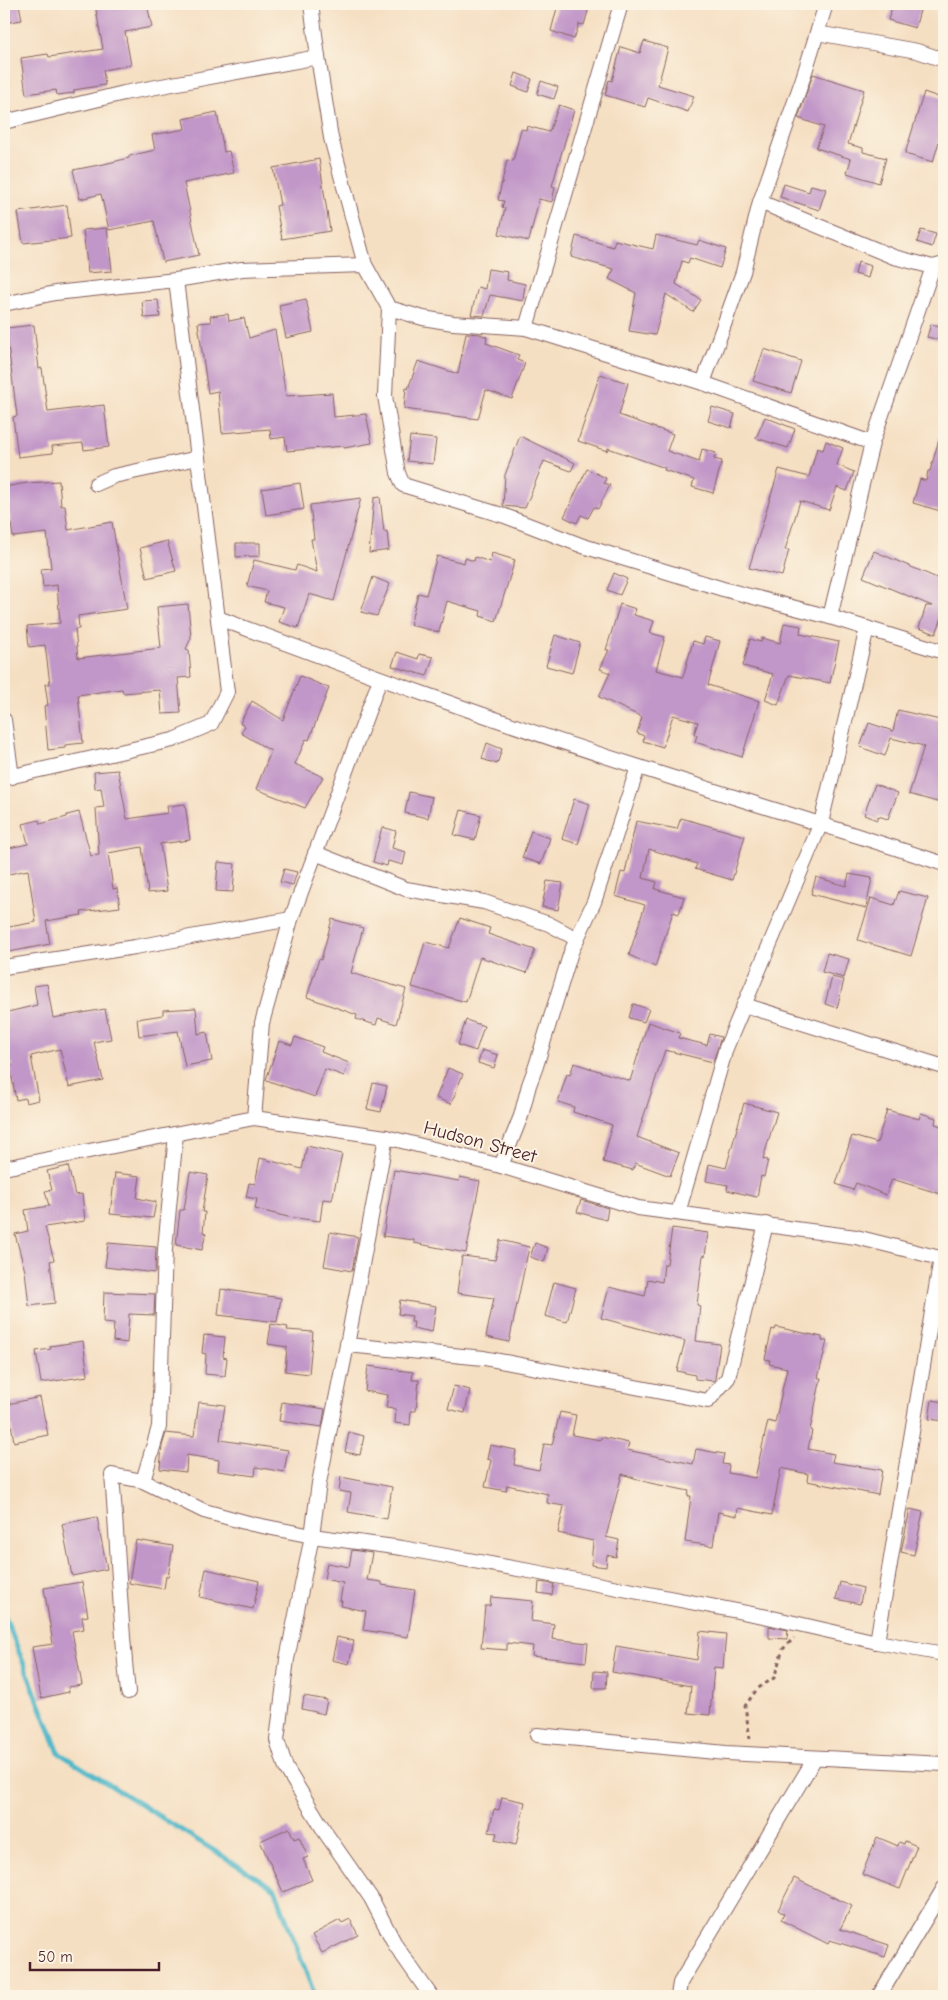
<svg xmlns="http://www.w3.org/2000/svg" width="948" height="2000" viewBox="0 0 948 2000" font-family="'Comic Neue',sans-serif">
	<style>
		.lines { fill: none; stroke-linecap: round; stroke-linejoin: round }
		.stream { stroke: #4bb6c8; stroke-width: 5 }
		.building { fill: #c196c8 }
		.street-casing { stroke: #866260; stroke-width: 16 }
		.path { stroke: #866260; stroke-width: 3; stroke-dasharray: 4 4; stroke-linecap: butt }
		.street { stroke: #fff; stroke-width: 14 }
		.labels { text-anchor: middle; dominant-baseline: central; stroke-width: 4; stroke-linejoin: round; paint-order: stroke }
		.street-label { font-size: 19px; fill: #4a1f2b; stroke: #fcf5e5 }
	</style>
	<rect width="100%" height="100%" fill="#fcf5e5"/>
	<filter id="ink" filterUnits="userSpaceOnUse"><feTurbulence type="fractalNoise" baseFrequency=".02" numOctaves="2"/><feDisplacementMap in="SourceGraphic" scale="10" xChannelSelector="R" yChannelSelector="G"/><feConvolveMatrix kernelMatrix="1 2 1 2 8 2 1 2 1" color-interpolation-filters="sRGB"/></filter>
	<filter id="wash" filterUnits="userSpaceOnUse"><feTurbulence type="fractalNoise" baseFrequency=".0096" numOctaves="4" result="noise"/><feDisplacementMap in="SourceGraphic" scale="20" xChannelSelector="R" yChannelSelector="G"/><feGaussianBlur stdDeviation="1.12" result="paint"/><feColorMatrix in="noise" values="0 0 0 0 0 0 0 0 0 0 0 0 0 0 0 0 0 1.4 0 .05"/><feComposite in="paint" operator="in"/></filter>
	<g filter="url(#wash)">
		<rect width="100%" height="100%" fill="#f5dfc2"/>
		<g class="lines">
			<polyline class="stream" points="4,1614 59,1753 275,1889 315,1996"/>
		</g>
		<g id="blocks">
			<g class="building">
				<polygon points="4,4 19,4 22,20 4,23"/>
				<polygon points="95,4 147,4 152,27 125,32 131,65 103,70 105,85 74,90 74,93 57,95 56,90 26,94 21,58 48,54 49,57 103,49"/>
				<polygon points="558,4 590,4 584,25 579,24 574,39 551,31"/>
				<polygon points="893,4 922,4 915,28 888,20"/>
				<polygon points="644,41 668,48 658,85 694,96 688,112 648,98 645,107 605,95 609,80 612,81 621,47 640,53"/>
				<polygon points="516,73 532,79 528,92 512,86"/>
				<polygon points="813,74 864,90 848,144 863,148 863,152 886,158 879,183 847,173 851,159 816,148 824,127 798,118"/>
				<polygon points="541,81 558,87 554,99 537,94"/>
				<polygon points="924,92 944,99 944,124 933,162 905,154"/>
				<polygon points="559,105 574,110 552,186 555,187 552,202 539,199 529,241 499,234 505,208 502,207 504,201 498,200 507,160 513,161 521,129 526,130 527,126 549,132"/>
				<polygon points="217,112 224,152 229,151 234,173 184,183 199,255 163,262 154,221 109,230 101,194 80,199 73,170 104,164 129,158 129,156 155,150 152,135 185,129 183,119"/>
				<polygon points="319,159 330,231 282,239 276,206 280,205 273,168"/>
				<polygon points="784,184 809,192 811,185 826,189 819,210 780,197"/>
				<polygon points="67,205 71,238 23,243 18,212"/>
				<polygon points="107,228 112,271 88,273 83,230"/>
				<polygon points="921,230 936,234 932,247 917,242"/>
				<polygon points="656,235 697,245 699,240 726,249 720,268 690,258 688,263 682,261 676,284 701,300 693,312 666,294 655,335 629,331 636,293 609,279 614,269 571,257 576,236 613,247 615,240 653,249"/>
				<polygon points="858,262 871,266 868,278 855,274"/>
				<polygon points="488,269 508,272 507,280 525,284 523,301 490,295 484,316 471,315 478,287 485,289"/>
				<polygon points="306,299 313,332 286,338 279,305"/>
				<polygon points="158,300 160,317 144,318 142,301"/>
				<polygon points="228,314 229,321 244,318 249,338 275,330 286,396 332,393 334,417 366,414 372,443 344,448 344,446 287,451 285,437 271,439 270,429 222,433 218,391 208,393 198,323 211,322 210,316"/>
				<polygon points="931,324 944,327 944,341 927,337"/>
				<polygon points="34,325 39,369 42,368 48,412 104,405 109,447 84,450 83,443 52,446 53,453 18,457 13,417 17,416 6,328"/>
				<polygon points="466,333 480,334 487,337 486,343 519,355 517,360 525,363 512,399 486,390 478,419 404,409 406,388 408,389 418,361 458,374"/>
				<polygon points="764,349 801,361 791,393 753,381"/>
				<polygon points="600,374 628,383 619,415 673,434 667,451 699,462 702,449 716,453 714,459 722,461 713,493 692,487 694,480 664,470 665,468 608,448 607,451 578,441"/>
				<polygon points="712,407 735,414 731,428 708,421"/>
				<polygon points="765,417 795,429 788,448 756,438"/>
				<polygon points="410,436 436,439 433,464 407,461"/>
				<polygon points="520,436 575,463 571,471 544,461 525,508 503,506 505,475"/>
				<polygon points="940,436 944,437 944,512 913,503 920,479 926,481 928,471 930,471"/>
				<polygon points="826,441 843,448 837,465 854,472 847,491 837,487 829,510 800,501 785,550 789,550 782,576 749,568 779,469 809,477 817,448 823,450"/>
				<polygon points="587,469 606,478 604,483 610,485 598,509 594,507 588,518 581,515 577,523 564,517"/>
				<polygon points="59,481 61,506 65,506 68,530 112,522 127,609 78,616 79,629 75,629 78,658 161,648 157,607 188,604 191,638 186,649 189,650 191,677 178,678 181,713 162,714 160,690 123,693 122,689 78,695 83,743 65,745 65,748 48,750 44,706 48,705 45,684 50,684 45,645 29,647 27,626 60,623 57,585 43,587 41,569 51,568 47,533 13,537 9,512 4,513 4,487 27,483"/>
				<polygon points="300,483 304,509 266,515 262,489"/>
				<polygon points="380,497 384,532 387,531 389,550 369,553 374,498"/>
				<polygon points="361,498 334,601 309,594 298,628 279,622 284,607 264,602 267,591 247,586 254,560 295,570 297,565 317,572 311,539 314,539 310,505"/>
				<polygon points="167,541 176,571 147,578 140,548"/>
				<polygon points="236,543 260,543 260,556 236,557"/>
				<polygon points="874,551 944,581 944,612 936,634 919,628 926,606 932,606 863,577"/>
				<polygon points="492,553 515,560 496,621 480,616 481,611 447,601 439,632 410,625 418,593 426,595 437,556 464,563 465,558 474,561 475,557 490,562"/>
				<polygon points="614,573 627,579 620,595 607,590"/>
				<polygon points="373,577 390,584 377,616 361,612"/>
				<polygon points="620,604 636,609 634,615 654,621 650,633 665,637 656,670 683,677 693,641 703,644 705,637 720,641 708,685 759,701 742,757 695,742 697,735 694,734 698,722 673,715 663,747 643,741 644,736 637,733 642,717 599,697 610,673 600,669 609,650 606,650"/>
				<polygon points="784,623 801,626 800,634 839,642 830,683 789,675 778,705 765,700 773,674 743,666 750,639 761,642 762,638 780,643"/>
				<polygon points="555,635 580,643 572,673 546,666"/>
				<polygon points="397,652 418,659 419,654 433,657 427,676 392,666"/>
				<polygon points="300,676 329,688 309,740 306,739 295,764 323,777 305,808 256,789 271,751 241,733 245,726 240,723 252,701 283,720"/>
				<polygon points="898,710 944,721 944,804 909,794 924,746 891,738 885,756 860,747 869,723 893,731"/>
				<polygon points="487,743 502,749 497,764 482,759"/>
				<polygon points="118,770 127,819 168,813 167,806 185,804 190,840 160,844 167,891 148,893 142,847 108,853 113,889 117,888 120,907 81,912 82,915 46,921 50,944 4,953 4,928 36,922 28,870 4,875 4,849 28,844 23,824 39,820 40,824 67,817 67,815 79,812 91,856 99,855 96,808 104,807 101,788 95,789 94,772"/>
				<polygon points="875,784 898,793 888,819 878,816 877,820 864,815"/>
				<polygon points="409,792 432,797 428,818 405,813"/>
				<polygon points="574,799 590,804 578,844 562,839"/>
				<polygon points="461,810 481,815 475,840 454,835"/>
				<polygon points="681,818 745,836 732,880 695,869 697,864 649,849 643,878 657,882 655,889 684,897 679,914 673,912 655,967 629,955 645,905 615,896 621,872 625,873 636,821 677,829"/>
				<polygon points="382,827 396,831 392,848 406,852 403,865 388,861 387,866 373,862"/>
				<polygon points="531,831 550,838 541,864 522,858"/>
				<polygon points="218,862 235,864 233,892 216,891"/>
				<polygon points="284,869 297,872 293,885 280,882"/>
				<polygon points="849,874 872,878 866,908 811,894 816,877 846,886"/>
				<polygon points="547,881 563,883 558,910 542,907"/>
				<polygon points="899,891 928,898 911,956 858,940 871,898 894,905"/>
				<polygon points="460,918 490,928 488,934 535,950 527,973 480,957 466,1002 412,987 425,942 449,948"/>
				<polygon points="332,919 363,928 351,973 406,989 396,1024 378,1018 376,1025 356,1019 357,1015 307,997 319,959 321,960"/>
				<polygon points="827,953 849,959 844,978 822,972"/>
				<polygon points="832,977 844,980 837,1008 825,1004"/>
				<polygon points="47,984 53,1018 105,1009 111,1039 94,1042 103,1080 69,1087 60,1049 31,1056 39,1100 26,1103 25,1098 16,1100 10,1067 12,1066 4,1032 4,1029 8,1028 4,1013 37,1005 34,986"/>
				<polygon points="633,1004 649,1009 644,1022 629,1018"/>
				<polygon points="196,1008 198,1034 207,1032 212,1061 185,1066 178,1031 139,1036 137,1019 163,1015 163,1010"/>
				<polygon points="466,1020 484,1026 476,1051 458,1045"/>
				<polygon points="648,1022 680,1033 678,1038 707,1045 710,1034 721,1037 713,1062 665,1050 637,1137 679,1153 670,1176 635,1163 633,1170 603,1162 612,1125 573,1112 574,1107 558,1102 567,1074 570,1075 574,1063 630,1081"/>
				<polygon points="295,1037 323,1047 321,1052 349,1063 344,1076 325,1069 315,1097 266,1080 279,1041 292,1045"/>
				<polygon points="482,1050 498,1055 494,1068 478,1063"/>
				<polygon points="448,1068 463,1074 451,1104 436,1098"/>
				<polygon points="373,1083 387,1086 381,1112 367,1109"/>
				<polygon points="744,1103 777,1112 763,1159 768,1160 764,1177 761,1176 757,1197 727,1190 728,1185 706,1181 709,1164 726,1168"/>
				<polygon points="887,1110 919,1119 921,1113 936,1118 935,1124 944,1127 940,1142 944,1144 937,1166 944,1167 944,1195 892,1179 886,1195 856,1183 853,1190 836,1184 852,1136 877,1143"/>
				<polygon points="307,1146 342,1154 332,1200 323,1199 320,1221 288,1217 255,1209 257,1199 246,1197 249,1183 255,1184 260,1158 302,1169"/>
				<polygon points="68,1166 75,1195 82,1194 85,1221 45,1227 54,1260 50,1261 55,1303 29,1306 25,1271 15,1234 28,1231 25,1210 49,1206 45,1191 52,1190 47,1171"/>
				<polygon points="394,1170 459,1181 460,1177 480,1181 466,1253 414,1243 414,1240 383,1236"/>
				<polygon points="190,1172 208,1175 202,1212 205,1212 203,1232 206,1233 202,1250 176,1245 180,1210 184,1210"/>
				<polygon points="115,1173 140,1176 137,1198 156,1202 153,1218 110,1214"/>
				<polygon points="581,1200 608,1208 606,1220 577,1212"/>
				<polygon points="672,1228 708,1233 705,1256 703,1255 697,1305 700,1306 696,1341 720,1344 715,1379 714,1381 695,1379 695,1375 677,1371 685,1341 601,1318 609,1287 645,1296 648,1279 662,1282 664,1264 667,1264"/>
				<polygon points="330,1232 358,1237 352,1271 324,1266"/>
				<polygon points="500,1240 529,1247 509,1342 486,1337 494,1298 457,1293 462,1256 495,1260"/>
				<polygon points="108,1243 156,1247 155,1273 105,1267"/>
				<polygon points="535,1243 548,1248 544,1262 530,1257"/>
				<polygon points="554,1282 576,1288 567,1322 545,1316"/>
				<polygon points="221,1289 281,1298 277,1322 218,1315"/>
				<polygon points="104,1292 155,1294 154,1315 129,1314 127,1343 113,1341 114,1324 103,1323"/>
				<polygon points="400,1300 436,1306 432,1332 413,1328 414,1322 411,1322 412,1316 398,1314"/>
				<polygon points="271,1324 288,1327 287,1330 313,1332 309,1374 285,1371 287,1347 268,1344"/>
				<polygon points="776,1327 822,1337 822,1341 827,1341 818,1378 821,1378 810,1430 812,1431 808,1449 834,1454 832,1462 882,1470 878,1495 807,1481 808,1474 781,1468 772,1515 738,1508 737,1516 718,1512 713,1546 685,1542 691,1496 688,1496 689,1491 650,1483 622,1474 606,1537 619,1540 616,1557 607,1555 606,1567 591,1565 593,1541 558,1533 564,1506 547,1503 548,1494 507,1485 506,1491 485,1487 491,1460 487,1459 490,1445 516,1450 514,1465 539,1470 544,1444 552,1445 560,1412 576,1415 572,1435 601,1440 601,1437 629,1443 627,1450 693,1464 696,1449 724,1454 722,1464 729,1465 728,1473 755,1478 768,1421 775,1423 787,1368 769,1364 770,1360 765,1359 772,1329 775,1330"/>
				<polygon points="204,1335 225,1337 223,1357 227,1358 225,1376 205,1374 206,1354 202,1353"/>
				<polygon points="83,1341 88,1376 41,1383 36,1351 51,1349 50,1346"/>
				<polygon points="368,1366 413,1372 412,1380 419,1380 416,1411 411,1411 410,1425 395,1423 396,1409 386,1408 388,1395 365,1391"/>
				<polygon points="454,1386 470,1390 465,1413 448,1409"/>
				<polygon points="40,1397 48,1435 14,1442 8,1404"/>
				<polygon points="932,1400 944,1402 944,1421 929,1419"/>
				<polygon points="199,1402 225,1405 220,1440 288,1450 284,1472 256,1467 255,1476 218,1471 219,1460 187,1455 186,1472 160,1469 162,1446 166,1433 194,1436"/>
				<polygon points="282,1402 325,1409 322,1427 279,1421"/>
				<polygon points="349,1432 364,1436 360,1455 345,1452"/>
				<polygon points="341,1477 392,1487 387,1519 348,1512 351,1493 339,1491"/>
				<polygon points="910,1509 923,1512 914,1555 901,1552"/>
				<polygon points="97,1517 107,1569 72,1576 62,1524"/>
				<polygon points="136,1540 173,1546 168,1577 166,1576 164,1589 129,1583"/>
				<polygon points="352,1550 372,1553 367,1580 382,1582 382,1585 415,1590 408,1637 363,1630 366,1611 341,1606 342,1601 340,1601 343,1583 324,1579 327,1563 349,1567"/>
				<polygon points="206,1569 259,1581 253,1609 200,1597"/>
				<polygon points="82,1582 88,1616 82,1617 84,1629 72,1631 82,1685 68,1687 69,1692 41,1698 32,1647 53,1644 44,1588"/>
				<polygon points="539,1582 554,1584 552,1595 538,1593"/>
				<polygon points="840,1582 863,1588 860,1604 836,1599"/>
				<polygon points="491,1597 533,1601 531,1621 554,1624 552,1639 588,1643 586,1662 532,1656 533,1646 507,1643 507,1650 481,1648 485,1606 490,1606"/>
				<polygon points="769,1626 788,1630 787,1639 769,1638"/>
				<polygon points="700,1631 726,1634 723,1668 714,1667 710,1715 688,1713 691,1686 612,1672 616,1646 697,1660"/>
				<polygon points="337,1637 354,1641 349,1664 332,1660"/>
				<polygon points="594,1671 607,1672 606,1688 593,1688"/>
				<polygon points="304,1696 327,1700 324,1714 302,1709"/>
				<polygon points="502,1797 525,1802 516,1845 495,1840 497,1833 489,1832 494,1809 499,1810"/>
				<polygon points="289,1828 294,1839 299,1837 308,1857 303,1859 312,1880 283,1892 260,1841"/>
				<polygon points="877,1837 898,1846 899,1842 904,1844 905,1841 917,1846 900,1889 862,1874"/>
				<polygon points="794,1878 852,1906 840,1929 889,1945 885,1957 830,1940 828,1944 781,1920 784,1914 778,1910"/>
				<polygon points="350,1919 358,1935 322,1953 312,1935 340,1920 342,1923"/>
			</g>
		</g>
	</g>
	<g filter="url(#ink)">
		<use href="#blocks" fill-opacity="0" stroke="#866260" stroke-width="1"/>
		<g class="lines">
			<defs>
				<g id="street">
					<polyline points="311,4 318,57 331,138 365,265 389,308 423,318 453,323 526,328 703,383 872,443"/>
					<polyline points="817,33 917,51 944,60"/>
					<polyline points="4,122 124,93 318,57"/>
					<polyline points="760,202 894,257 933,267 944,264"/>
					<polyline points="4,304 55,293 176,280 242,269 365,265"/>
					<polyline points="389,308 385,396 398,473 403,485 505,516 583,546 723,589 830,617 944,652"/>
					<polyline points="526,328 621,4"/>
					<polyline points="703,383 743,272 760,202 803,78 826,4"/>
					<polyline points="96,484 114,476 198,458"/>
					<polyline points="830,617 872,443 933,267"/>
					<path d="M218,618C357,670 497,722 639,767C741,800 843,830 944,864"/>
					<polyline points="4,720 12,777"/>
					<polyline points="4,778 173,740 211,724 227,692 176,280"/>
					<polyline points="315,853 406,889 484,902 549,924 577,939"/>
					<polyline points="4,967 135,947 291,919"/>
					<polyline points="744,1005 944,1067"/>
					<polyline points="254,1118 262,1023 291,919 380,679"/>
					<polyline points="386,1137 347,1345 319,1483 312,1536 287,1659 277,1740 286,1768 327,1835 371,1898 396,1946 431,1996"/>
					<polyline points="501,1166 521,1116 529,1085 536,1066 571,952 594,902 638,767"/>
					<polyline points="4,1168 254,1118 386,1137 501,1166 638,1208 856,1237 944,1259"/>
					<polyline points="678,1213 726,1048 821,823 867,628"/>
					<polyline points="347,1345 484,1358 708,1401 728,1378 766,1224"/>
					<polyline points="143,1481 159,1427 165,1249 176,1134"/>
					<polyline points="877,1642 941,1258"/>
					<path d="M128,1692C120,1620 118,1547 112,1475L143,1481L204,1511L252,1524L312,1536L402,1548L535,1572L768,1617L877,1642L944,1654"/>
					<polyline points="537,1735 726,1753 944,1764"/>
					<polyline points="678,1996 680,1983 815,1758"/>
					<polyline points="879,1996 944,1888"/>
				</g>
			</defs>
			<use href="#street" class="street-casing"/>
			<polyline class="path" points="750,1739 745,1706 757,1689 774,1678 783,1649 794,1638"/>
			<use href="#street" class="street"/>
		</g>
	</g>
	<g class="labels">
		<g class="street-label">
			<text transform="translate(480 1142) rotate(15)">Hudson Street</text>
		</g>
	</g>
	<rect width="948" height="2000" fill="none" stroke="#fcf5e5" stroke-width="20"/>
	<path d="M30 1962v8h129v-8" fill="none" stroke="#4a1f2b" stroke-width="2.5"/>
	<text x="38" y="1962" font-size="15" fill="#4a1f2b" stroke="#fcf5e5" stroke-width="4" paint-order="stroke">50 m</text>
</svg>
